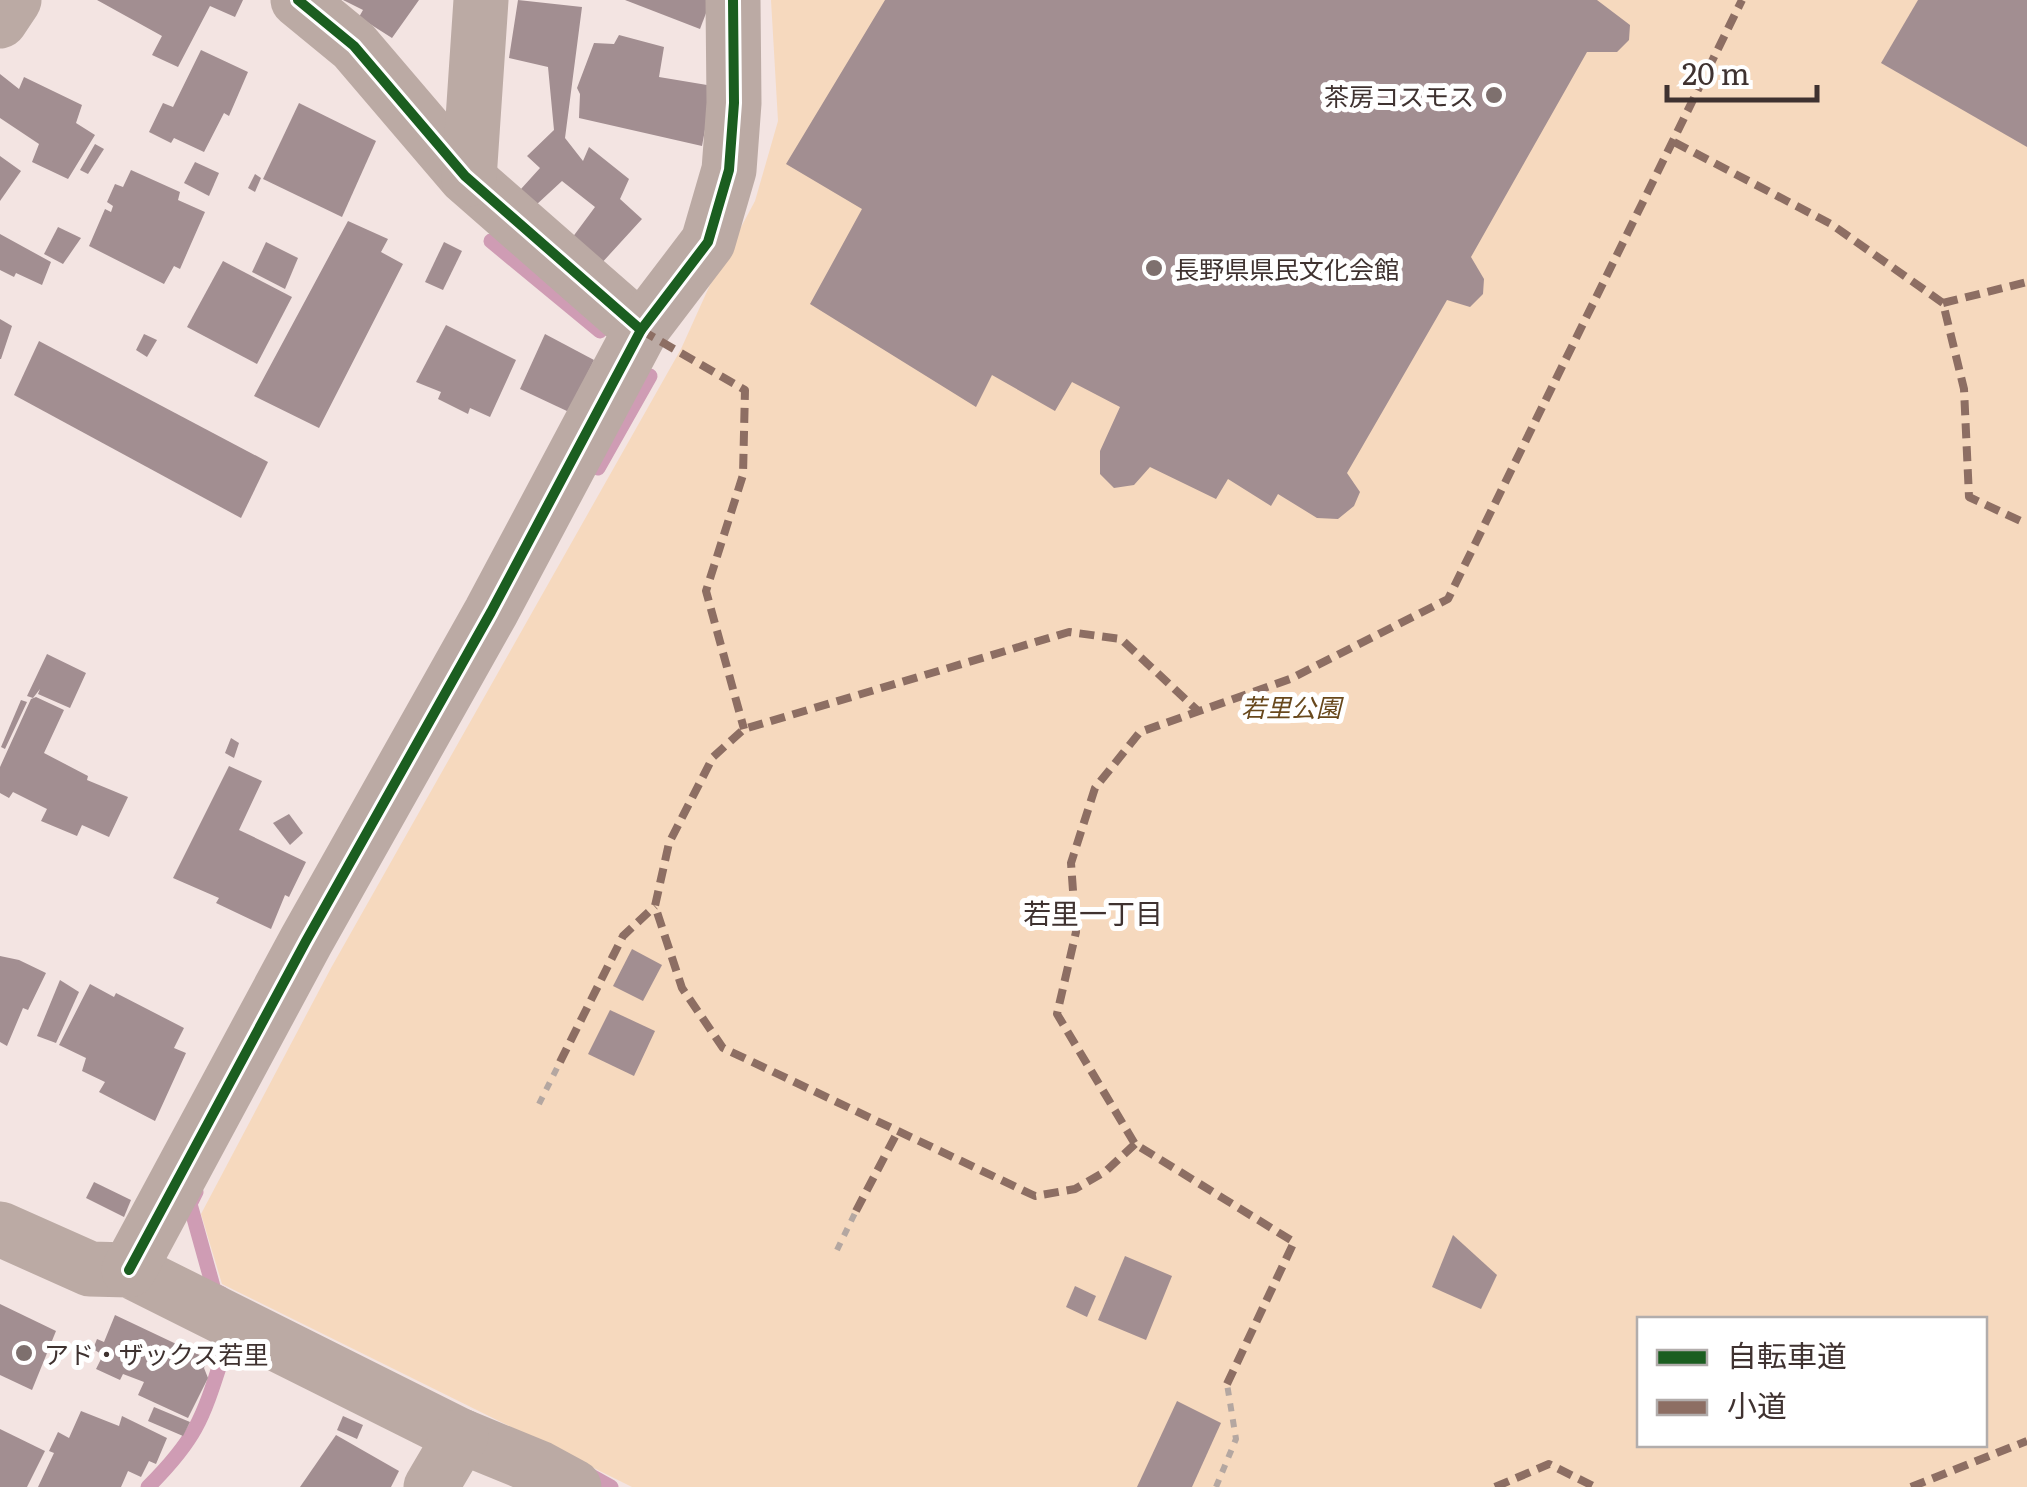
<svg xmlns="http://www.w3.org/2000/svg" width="2027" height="1487" viewBox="0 0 2027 1487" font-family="Literata,'Noto Sans JP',serif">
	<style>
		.green { fill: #f6d9be; fill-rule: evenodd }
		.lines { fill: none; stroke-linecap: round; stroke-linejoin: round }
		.stream { stroke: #cf9cb4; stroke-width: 15 }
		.building { fill: #a28e91 }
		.path { stroke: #b4a7a1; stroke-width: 6; stroke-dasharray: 8 8; stroke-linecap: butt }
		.minor { stroke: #bbaaa4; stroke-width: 55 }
		.quiet { stroke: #8d6e63; stroke-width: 8; stroke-dasharray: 15 8; stroke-linecap: butt }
		.cycleway-casing { stroke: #fff; stroke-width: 16 }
		.cycleway { stroke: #1b5e20; stroke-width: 10 }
		.poi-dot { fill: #7e706e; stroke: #fff; stroke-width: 4 }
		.labels { text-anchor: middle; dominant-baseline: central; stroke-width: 10; stroke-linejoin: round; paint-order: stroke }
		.poi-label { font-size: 25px; fill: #3f3230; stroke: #fff; text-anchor: start }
		.park-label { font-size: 25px; font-style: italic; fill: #68481c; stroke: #fff }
		.neighbourhood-label { font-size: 28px; fill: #3f3230; stroke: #fff }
	</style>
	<rect width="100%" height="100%" fill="#f3e4e2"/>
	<path class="green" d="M771,0H2027V1487H632L222,1284L201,1214L331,968L681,349L709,287L755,201L778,121ZM1640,1320H1984V1444H1640Z"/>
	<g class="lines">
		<g class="stream">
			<polyline points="491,241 600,331"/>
			<polyline points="598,468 650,376"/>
			<polyline points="196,1192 190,1204 214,1290 222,1294"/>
			<polyline points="584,1472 611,1487"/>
			<path d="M148,1487C195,1440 202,1421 222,1358"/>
		</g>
	</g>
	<g class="building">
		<polygon points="97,0 243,0 235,17 210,6 178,67 152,55 162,36"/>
		<polygon points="343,0 419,0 392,38 359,17 363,10"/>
		<polygon points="518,0 582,7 565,138 583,161 589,147 629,179 620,199 642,219 599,266 572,238 595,207 562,181 536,205 521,189 540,168 527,156 554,130 548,67 509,58"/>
		<polygon points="625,0 711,0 700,29"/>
		<polygon points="885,0 1597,0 1630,25 1629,40 1617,52 1587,52 1471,257 1484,279 1483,294 1470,307 1447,300 1347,473 1360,492 1354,506 1338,519 1317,518 1278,494 1271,506 1228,479 1216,499 1150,467 1134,485 1114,488 1100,474 1100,451 1120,407 1072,382 1055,411 992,375 976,407 810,304 862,209 786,164"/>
		<polygon points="1918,0 2027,0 2027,147 1881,63"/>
		<polygon points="619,35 664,47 659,77 713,86 702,146 579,118 580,94 577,88 594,43 614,44"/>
		<polygon points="201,50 248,72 229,116 224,113 204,152 174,138 171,143 149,132 163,103 173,107"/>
		<polygon points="0,74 19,89 24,77 82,105 76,123 95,135 68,179 32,162 39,144 0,118"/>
		<polygon points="299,103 376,141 342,217 263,179"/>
		<polygon points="95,144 104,149 88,174 80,170"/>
		<polygon points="0,156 21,171 0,201"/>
		<polygon points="195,162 219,173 209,196 184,183"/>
		<polygon points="131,170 180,192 178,200 205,212 180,269 174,266 164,284 89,246 105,209 111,212 113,206 107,202 115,184 123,187"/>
		<polygon points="255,174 261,178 255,192 248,188"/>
		<polygon points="348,221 388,239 381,252 403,264 319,428 254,396"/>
		<polygon points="58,227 81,238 63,264 44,254"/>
		<polygon points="0,234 51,262 42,285 16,273 14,277 0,270"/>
		<polygon points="266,242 298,258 285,289 252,272"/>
		<polygon points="444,242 462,251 443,290 425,282"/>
		<polygon points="223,261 292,297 257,364 187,327"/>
		<polygon points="0,319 12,326 1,359 0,359"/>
		<polygon points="446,325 516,360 490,417 470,408 468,414 438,399 441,392 416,382"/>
		<polygon points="144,334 157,340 147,357 136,350"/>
		<polygon points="545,334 594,360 569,412 520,389"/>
		<polygon points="39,341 268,462 241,518 14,395"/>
		<polygon points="47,654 86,673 70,708 38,694 40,689 33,698 27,696"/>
		<polygon points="36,697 64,710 44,753 88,776 87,780 128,797 109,837 82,825 77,836 41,821 47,809 13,792 9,798 0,793 0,767 31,699"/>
		<polygon points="21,700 27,702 5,749 1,747"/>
		<polygon points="231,738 239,743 234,758 225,753"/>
		<polygon points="229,766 262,781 239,830 306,862 289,897 285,895 271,929 216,903 219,898 173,878"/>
		<polygon points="289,814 303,833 290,845 273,823"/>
		<polygon points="632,949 662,965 643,1001 613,986"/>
		<polygon points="0,956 19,960 46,973 28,1010 23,1008 7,1046 0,1042"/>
		<polygon points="60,980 79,992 56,1043 37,1036"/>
		<polygon points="90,984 114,997 116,993 184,1028 174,1048 186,1053 155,1121 99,1092 105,1082 82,1071 86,1058 59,1045"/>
		<polygon points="610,1010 655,1031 634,1076 588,1054"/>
		<polygon points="94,1182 131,1200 124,1217 86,1198"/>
		<polygon points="1453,1235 1497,1275 1481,1309 1432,1287"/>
		<polygon points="1125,1256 1172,1276 1146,1340 1098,1320"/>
		<polygon points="1075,1286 1096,1296 1087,1317 1066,1307"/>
		<polygon points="0,1304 56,1331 32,1390 0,1375"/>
		<polygon points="115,1315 208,1359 204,1368 208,1378 188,1418 138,1395 144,1382 123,1374 120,1380 96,1369 103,1355 93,1349 97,1339 104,1342"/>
		<polygon points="1177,1401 1221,1423 1192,1487 1137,1487"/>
		<polygon points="154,1407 190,1422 183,1436 148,1421"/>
		<polygon points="81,1411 119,1426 122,1416 167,1438 156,1464 149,1461 141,1477 128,1471 121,1487 38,1487 54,1453 49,1451 58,1432 69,1438"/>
		<polygon points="343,1416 363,1425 357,1439 337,1430"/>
		<polygon points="0,1429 45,1451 27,1487 0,1487"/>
		<polygon points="336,1435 399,1471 391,1487 300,1487"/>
	</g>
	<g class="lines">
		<g class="path">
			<polyline points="539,1104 560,1062"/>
			<polyline points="837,1250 856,1211"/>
			<polyline points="1216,1487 1236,1439 1227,1384"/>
		</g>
		<g class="minor">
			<polyline points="298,0 354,46 465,176 641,330"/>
			<polyline points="0,21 14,0"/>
			<polyline points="469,179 481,0"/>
			<polyline points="0,1229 90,1269 129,1270 461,1436 539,1468 574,1487"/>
			<polyline points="129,1270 306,941 491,612 641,330 708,242 729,170 734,103 733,0"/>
			<polyline points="431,1487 461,1436"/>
		</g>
		<g class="quiet">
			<polyline points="1674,142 1831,224 1943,303 1964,389 1969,497 2027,524"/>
			<polyline points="1943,303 2027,282"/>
			<polyline points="641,330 745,390 743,475 706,591 744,729"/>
			<polyline points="560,1062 623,936 655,906"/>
			<polyline points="1135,1144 1106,1171 1075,1189 1035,1196 723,1048 682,988 655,906 669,843 713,757 744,729 1069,632 1121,639 1198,711"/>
			<polyline points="856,1211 898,1131"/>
			<polyline points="1227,1384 1294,1242 1135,1144 1057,1014 1076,932 1071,863 1095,788 1140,732 1290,679 1448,599 1742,0"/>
			<polyline points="1495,1487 1549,1464 1595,1487"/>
			<polyline points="1911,1487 2027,1441"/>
		</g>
		<defs>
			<g id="cycleway">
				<polyline points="298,0 354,46 465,176 641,330"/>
				<polyline points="129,1270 306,941 491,612 641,330 708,242 729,170 734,103 733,0"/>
			</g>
		</defs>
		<use href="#cycleway" class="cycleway-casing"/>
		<use href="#cycleway" class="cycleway"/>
	</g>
	<g class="poi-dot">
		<circle cx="1494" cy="95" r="10"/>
		<circle cx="1154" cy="268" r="10"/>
		<circle cx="24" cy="1353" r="10"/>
	</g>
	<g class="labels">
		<g class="poi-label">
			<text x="1474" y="95" text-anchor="end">茶房コスモス</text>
			<text x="1174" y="268">長野県県民文化会館</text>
			<text x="44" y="1353">アド・ザックス若里</text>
		</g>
		<g class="park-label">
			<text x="1291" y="706">若里公園</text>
		</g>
		<g class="neighbourhood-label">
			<text x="1093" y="912">若里一丁目</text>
		</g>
	</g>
	<rect x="1637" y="1317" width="350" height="130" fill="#ffffff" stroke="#b2adac" stroke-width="2.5"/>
	<rect x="1657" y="1350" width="50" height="15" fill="#1b5e20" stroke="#b2adac" stroke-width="2.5"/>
	<text x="1727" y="1367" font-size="30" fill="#3f3230">自転車道</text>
	<rect x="1657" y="1400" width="50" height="15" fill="#8d6e63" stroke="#b2adac" stroke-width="2.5"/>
	<text x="1727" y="1417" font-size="30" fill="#3f3230">小道</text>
	<path d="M1667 85v15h150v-15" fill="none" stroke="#3f3230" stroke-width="5"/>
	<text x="1682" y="85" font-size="30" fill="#3f3230" stroke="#ffffff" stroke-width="8" paint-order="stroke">20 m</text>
</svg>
